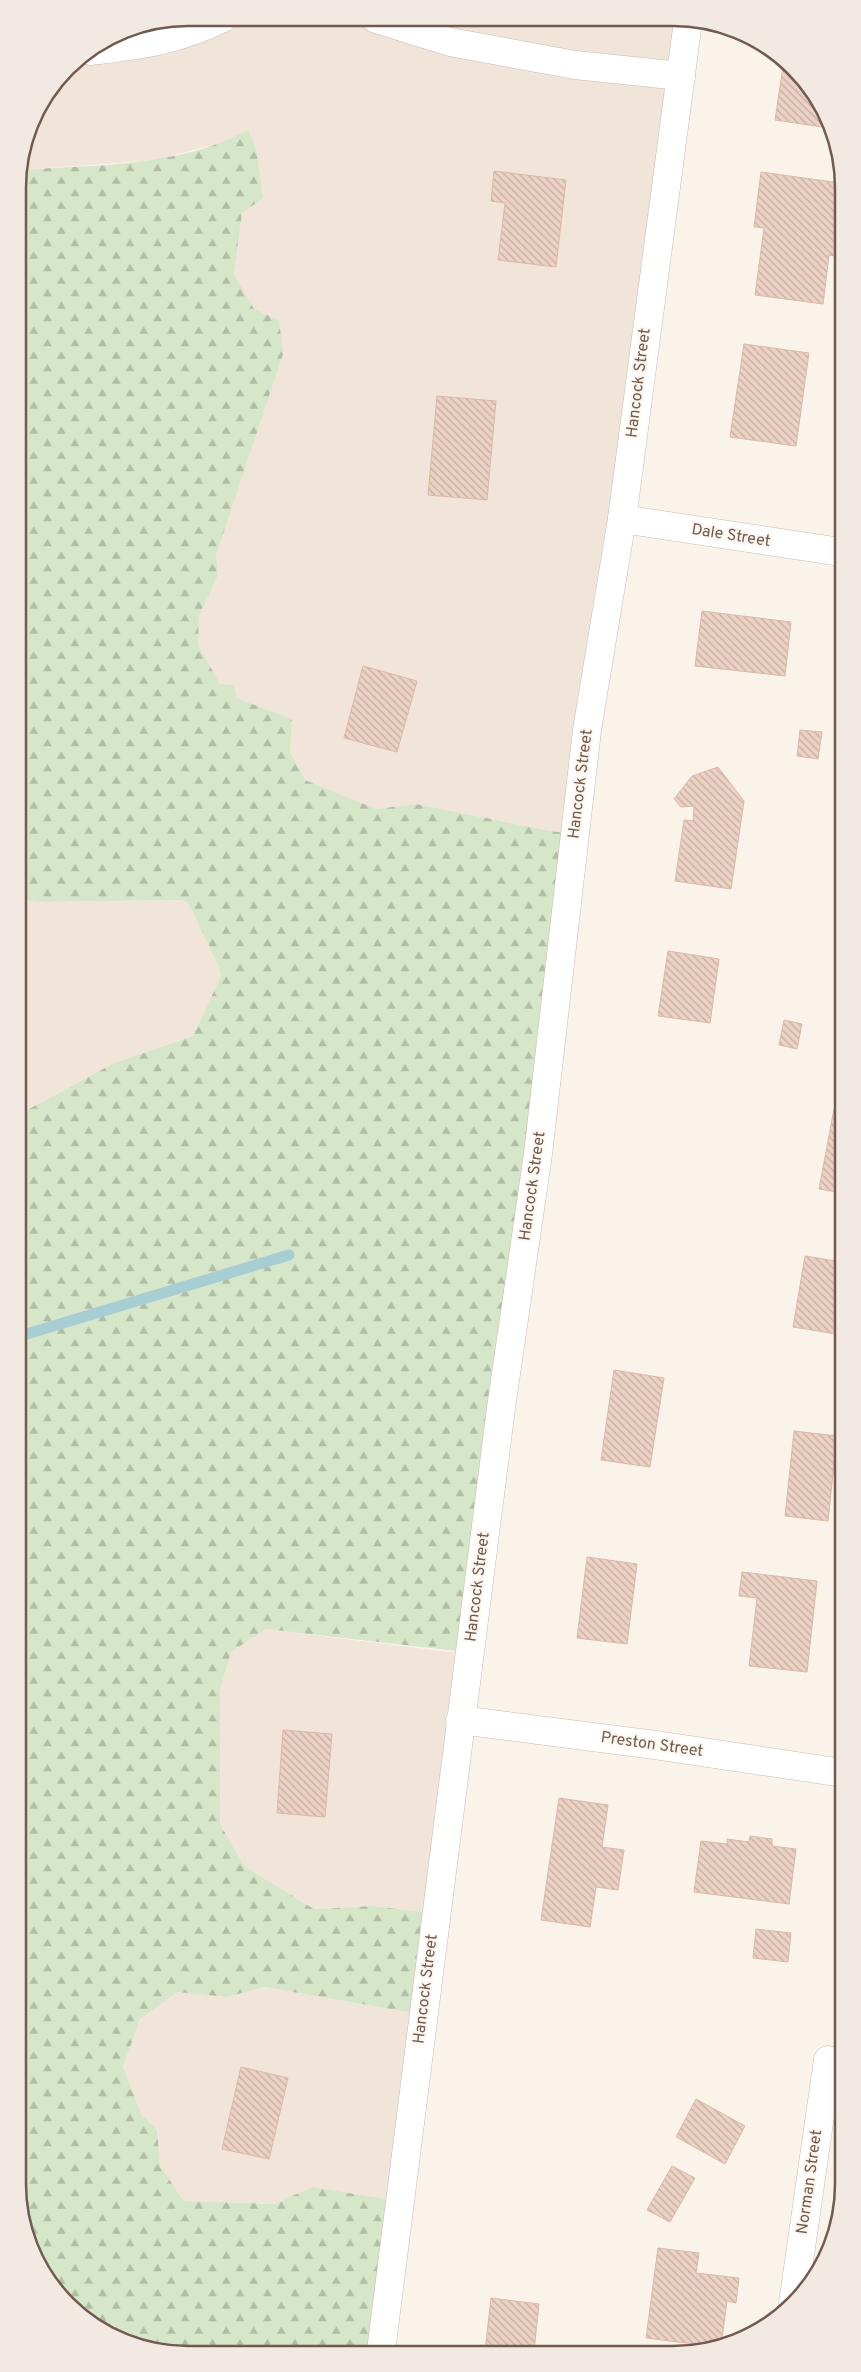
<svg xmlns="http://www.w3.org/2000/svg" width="861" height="2372" viewBox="0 0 861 2372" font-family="Overpass,sans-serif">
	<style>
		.residential { fill: #f1e4d8 }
		.forest { fill: url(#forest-firs) }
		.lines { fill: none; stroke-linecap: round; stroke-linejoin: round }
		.stream { stroke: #a7ced2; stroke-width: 11 }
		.building { fill: url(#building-back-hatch); stroke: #ddb8a6 }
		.minor-casing { stroke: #cbbbb0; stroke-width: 29 }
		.minor { stroke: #fff; stroke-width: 28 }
		.labels { text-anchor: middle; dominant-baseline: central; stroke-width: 4.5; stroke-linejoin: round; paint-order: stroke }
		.street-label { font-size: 16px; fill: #725a50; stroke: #fdf7ef }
		.rim { fill: none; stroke: #725a50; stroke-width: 2.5 }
	</style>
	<defs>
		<pattern id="forest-firs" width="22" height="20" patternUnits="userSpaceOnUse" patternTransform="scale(1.25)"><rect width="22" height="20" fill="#d6e6c9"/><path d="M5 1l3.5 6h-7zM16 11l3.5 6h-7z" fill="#b2bda6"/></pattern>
		<pattern id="building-back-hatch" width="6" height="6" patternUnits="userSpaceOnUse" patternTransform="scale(1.25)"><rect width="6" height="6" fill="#ecd2c4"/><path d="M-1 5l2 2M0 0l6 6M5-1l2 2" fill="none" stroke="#c4ada2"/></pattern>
	</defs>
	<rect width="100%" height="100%" fill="#faf3e9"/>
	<g class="residential">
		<polygon points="188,18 698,21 383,2351 312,2187 275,2204 184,2201 160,2166 157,2130 141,2114 123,2067 140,2019 177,1992 227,1997 264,1987 414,2013 428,1913 374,1906 314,1909 244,1866 220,1824 220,1690 231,1652 266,1629 449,1652 465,1652 569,832 556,832 416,804 376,809 305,780 290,752 292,719 236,698 220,684 198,645 199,616 218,575 216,555 279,320 254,309 234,274 242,213 248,130 230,140 157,160 20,170 35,113 75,60 123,30"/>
		<polygon points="19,899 38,902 183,900 189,905 220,969 221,976 193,1036 114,1063 24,1111 19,1110"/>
	</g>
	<path class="forest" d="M248,130L256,148L263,198L242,213L234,274L254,309L279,320L283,354L216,555L218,575L199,616L198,645L220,684L234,685L236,698L292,719L290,752L305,780L376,809L416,804L556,832H570L465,1652L266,1629L231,1652L220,1690V1824L244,1866L314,1909L374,1906L429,1913L414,2013L264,1987L227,1997L177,1992L140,2019L123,2067L141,2114L157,2130L160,2166L184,2201L275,2204L312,2187L390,2200L372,2351H155L112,2337L68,2305L40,2269L21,2218L19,1110L25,1111L114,1063L193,1036L221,976L220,969L189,905L183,900L38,902L19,899L18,177L20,170C95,165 180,167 248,130Z"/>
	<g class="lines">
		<polyline class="stream" points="20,1336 289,1255"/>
	</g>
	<g class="building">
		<polygon points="784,60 793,67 821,103 824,111 822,127 775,120"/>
		<polygon points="494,171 566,180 556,267 498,260 505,203 491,201"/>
		<polygon points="761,172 840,183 840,257 829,255 823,304 755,295 764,228 754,227"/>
		<polygon points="744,344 809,353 796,446 730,437"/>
		<polygon points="437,396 496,401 487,500 428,495"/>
		<polygon points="702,611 791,622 785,676 695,666"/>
		<polygon points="363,666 417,681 397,752 344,738"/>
		<polygon points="800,730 822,732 818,759 797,756"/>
		<polygon points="718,767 744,801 731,889 675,881 684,820 693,821 694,806 681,807 674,799 692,776"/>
		<polygon points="668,951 719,959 710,1023 658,1016"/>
		<polygon points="784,1020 802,1024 797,1049 779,1045"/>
		<polygon points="834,1109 842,1110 842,1193 819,1189"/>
		<polygon points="805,1256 842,1262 842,1335 793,1327"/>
		<polygon points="614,1370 664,1378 650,1467 601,1460"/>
		<polygon points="794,1431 837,1436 828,1521 785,1516"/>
		<polygon points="587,1557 637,1564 627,1644 577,1638"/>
		<polygon points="742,1572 817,1581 807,1672 749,1666 757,1598 739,1596"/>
		<polygon points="283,1730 332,1734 325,1817 277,1813"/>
		<polygon points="559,1798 608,1805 602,1847 624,1850 618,1890 596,1887 590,1927 541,1920"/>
		<polygon points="750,1836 772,1839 772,1846 796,1849 789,1904 694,1892 701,1841 727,1844 727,1839 749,1842"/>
		<polygon points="756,1929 791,1933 788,1962 753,1958"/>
		<polygon points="241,2067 288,2078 269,2159 222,2149"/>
		<polygon points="696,2099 745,2126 725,2164 676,2137"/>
		<polygon points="672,2166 695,2178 670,2222 647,2210"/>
		<polygon points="658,2248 699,2253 696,2273 739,2278 736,2303 727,2301 721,2346 717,2347 646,2338"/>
		<polygon points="491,2298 539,2304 534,2351 485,2351"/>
	</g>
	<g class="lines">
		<defs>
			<g id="minor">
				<polyline points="376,19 450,42 575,65 681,76"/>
				<path d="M90,51C138,46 179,40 223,18"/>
				<polyline points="622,519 841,552"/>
				<polyline points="460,1720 655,1745 843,1773"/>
				<polyline points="793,2303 828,2060"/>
				<polyline points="381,2351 501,1408 538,1154 587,730 622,519 688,21"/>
			</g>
		</defs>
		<use href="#minor" class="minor-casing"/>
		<use href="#minor" class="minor"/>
	</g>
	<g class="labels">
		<g class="street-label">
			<text transform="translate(639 383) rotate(-83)">Hancock Street</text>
			<text transform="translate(731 536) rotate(9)">Dale Street</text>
			<text transform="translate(581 784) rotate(-83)">Hancock Street</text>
			<text transform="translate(533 1186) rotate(-82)">Hancock Street</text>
			<text transform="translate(478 1587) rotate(-83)">Hancock Street</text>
			<text transform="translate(652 1745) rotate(8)">Preston Street</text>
			<text transform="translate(426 1989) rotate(-83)">Hancock Street</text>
			<text transform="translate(810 2182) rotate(-82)">Norman Street</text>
		</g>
	</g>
	<path d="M0 0H861V2372H0ZM188 26H673A162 162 0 0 1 835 188V2184A162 162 0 0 1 673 2346H188A162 162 0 0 1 26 2184V188A162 162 0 0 1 188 26Z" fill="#f2eae2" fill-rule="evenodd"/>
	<path class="rim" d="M188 26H673A162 162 0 0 1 835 188V2184A162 162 0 0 1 673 2346H188A162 162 0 0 1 26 2184V188A162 162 0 0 1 188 26Z"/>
</svg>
